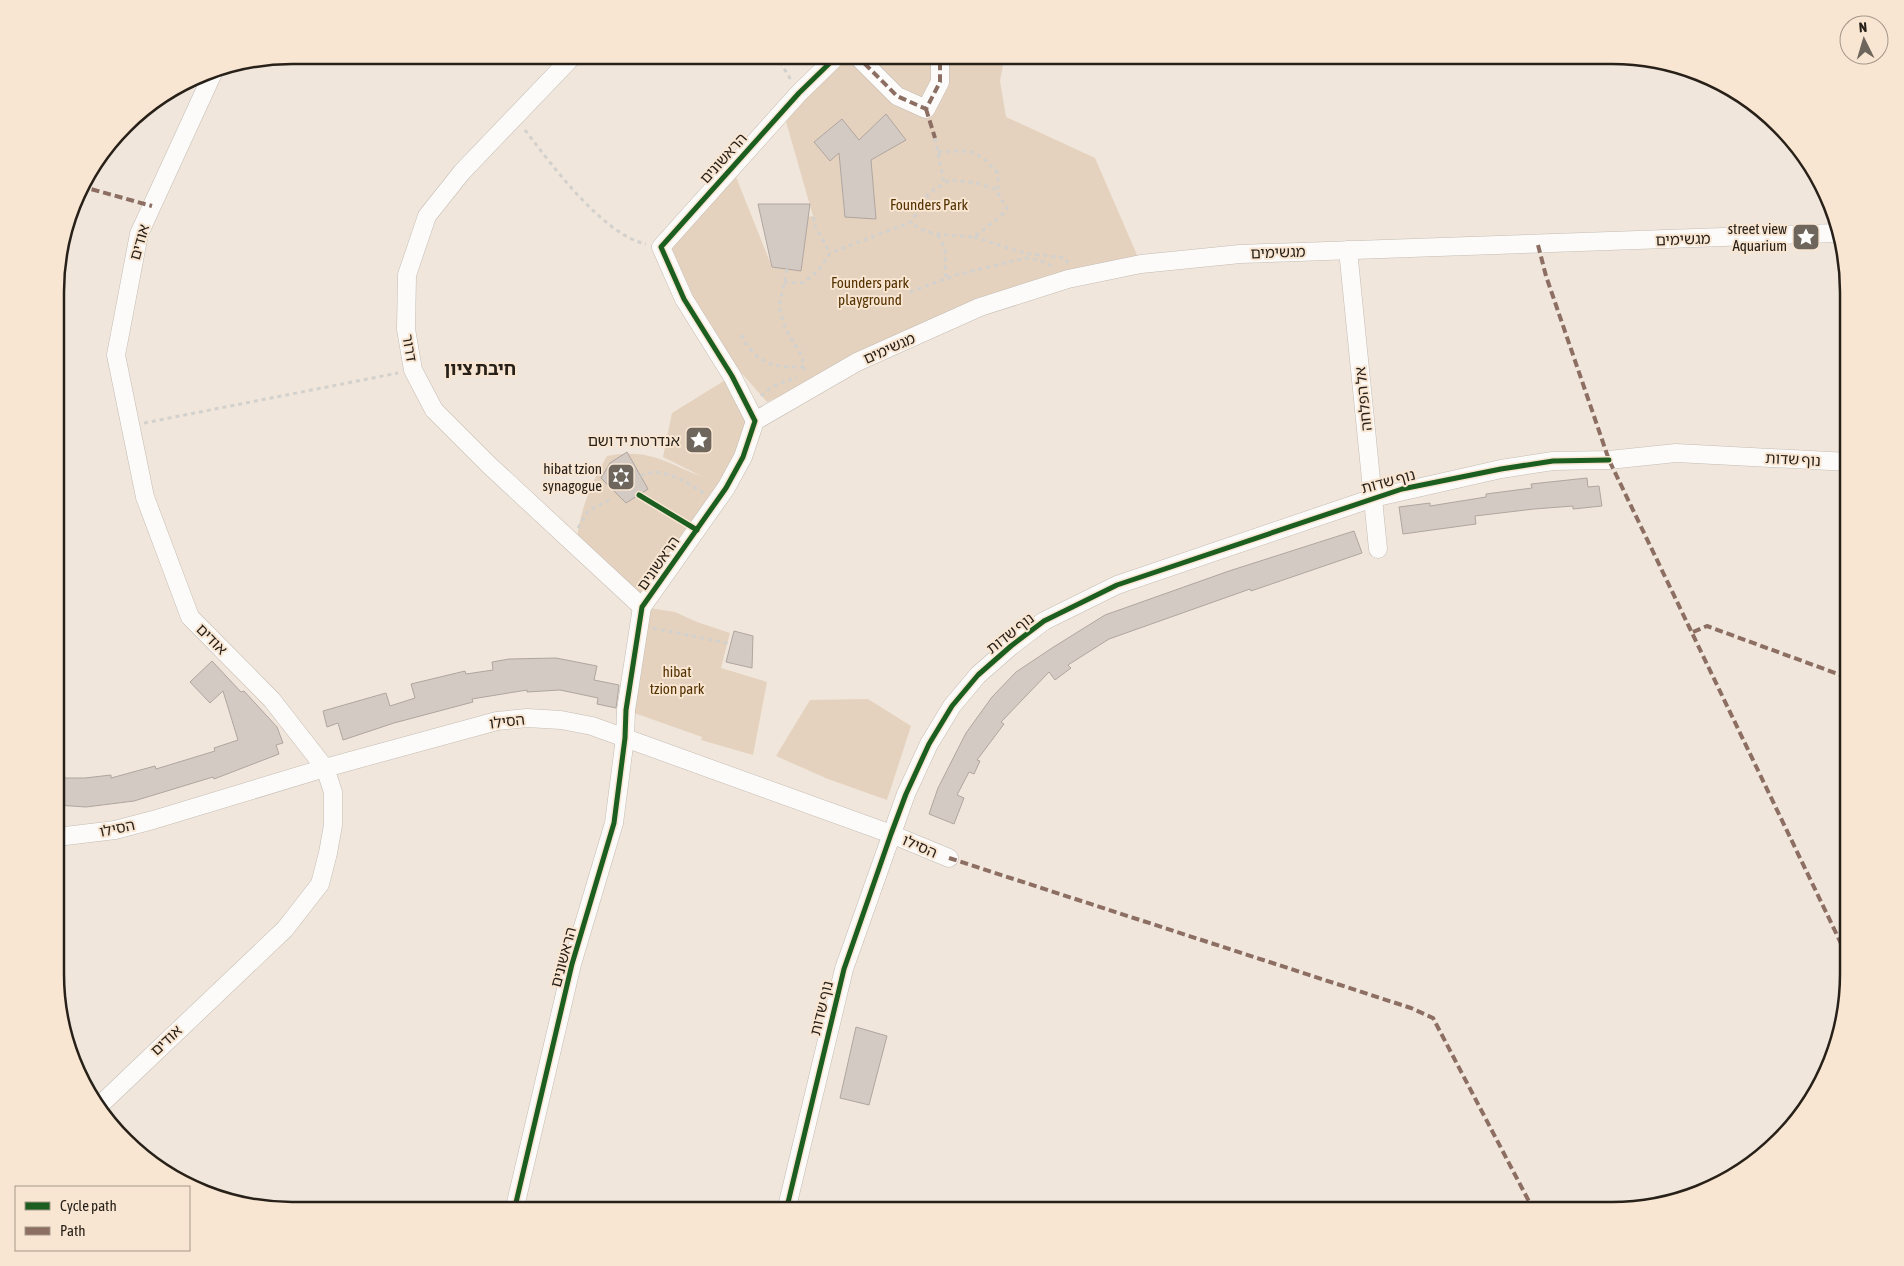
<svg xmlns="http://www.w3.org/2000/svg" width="1904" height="1266" viewBox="0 0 1904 1266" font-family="'Asap Condensed','Noto Sans Hebrew',sans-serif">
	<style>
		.green { fill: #e4d2be }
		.building { fill: #d4cac4; stroke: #b0a6a0 }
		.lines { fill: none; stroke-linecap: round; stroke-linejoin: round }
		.minor-casing { stroke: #c4bcb3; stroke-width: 19 }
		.path { stroke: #d3d1cd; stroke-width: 3; stroke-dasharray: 4 4; stroke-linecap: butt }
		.minor { stroke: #fdfbfa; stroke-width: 18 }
		.quiet { stroke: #8d6e63; stroke-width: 4; stroke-dasharray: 8 4; stroke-linecap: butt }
		.cycleway-casing { stroke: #f9e6d2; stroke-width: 8 }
		.cycleway { stroke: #1b5e20; stroke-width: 5 }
		.labels { text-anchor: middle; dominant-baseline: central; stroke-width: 4; stroke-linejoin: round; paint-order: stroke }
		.street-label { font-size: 15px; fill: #282119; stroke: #f9e6d2 }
		.park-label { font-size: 15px; fill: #553200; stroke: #f9e6d2 }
		.poi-label { font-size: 15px; fill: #282119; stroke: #f9e6d2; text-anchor: end }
		.quarter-label { font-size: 18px; font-weight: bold; fill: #282119; stroke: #f9e6d2 }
		.rim { fill: none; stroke: #282119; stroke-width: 2.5 }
	</style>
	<rect width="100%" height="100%" fill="#f0e6db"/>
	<g class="green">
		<polygon points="838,55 1005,55 1000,81 1006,117 1095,158 1141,264 954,319 767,402 704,331 661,247 732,167 772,267 808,217 813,216 783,111"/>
		<path d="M732,376L755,421L726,488L636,602L577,538C581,507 592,482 607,456C649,448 664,462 701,476L663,457L672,413Z"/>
		<polygon points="642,607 675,612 697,622 730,633 721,668 767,682 753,755 701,740 702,737 626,710"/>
		<polygon points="868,699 911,726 887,800 828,779 776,756 810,700"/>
	</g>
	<g class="building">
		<polygon points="886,114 906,140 871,160 876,219 845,217 839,153 830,161 814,142 842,119 859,140"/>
		<polygon points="758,204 810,204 801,271 772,267"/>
		<polygon points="627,452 648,489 626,503 601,478 610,463"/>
		<polygon points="1587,478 1588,487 1599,486 1602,506 1573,509 1573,506 1534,509 1475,516 1476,524 1403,534 1399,507 1430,503 1430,506 1486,497 1486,494 1532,488 1531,484"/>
		<polygon points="1354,531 1362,553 1251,591 1250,589 1109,639 1068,665 1071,668 1055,680 1049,672 1001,722 1004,724 977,760 980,761 974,774 969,772 957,795 964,798 954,824 929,814 938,788 966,733 992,697 1016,672 1052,648 1105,615 1229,571"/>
		<polygon points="734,631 753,636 752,668 726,662"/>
		<polygon points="556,658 597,666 594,680 619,685 616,708 597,704 598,698 560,690 527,692 527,690 472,699 473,702 394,723 343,740 338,723 327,727 323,711 386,693 390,706 415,698 411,684 465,671 466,674 493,670 492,662 509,659"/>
		<polygon points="212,661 241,692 244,691 277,727 283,743 276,745 279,754 214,779 213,777 134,801 86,807 57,805 57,778 85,778 111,775 111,778 155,766 156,769 215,751 214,748 238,740 223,691 210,703 190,682"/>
		<polygon points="856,1027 887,1036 869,1105 840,1098"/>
	</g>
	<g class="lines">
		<defs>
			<g id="minor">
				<polyline points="574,55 462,172 427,216 407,275 406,329 413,370 434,410 489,465 642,607"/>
				<polyline points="856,55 897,96 926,109 940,82 940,55"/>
				<polyline points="1348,250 1378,549"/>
				<polyline points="755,421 857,362 980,307 1068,279 1141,264 1240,254 1836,233"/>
				<polyline points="57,837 115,830 153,820 325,768 497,721 527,718 561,720 592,726 891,834 949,858"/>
				<polyline points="99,1106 285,929 320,884 328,853 333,825 333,792 325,768 272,700 190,617 145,497 116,355 139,234 213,73"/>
				<polyline points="514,1211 572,964 614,823 625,738 626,710 642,607 726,488 743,457 755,421 732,376 684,299 661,247 799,93 838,55"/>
				<polyline points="786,1211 844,969 906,794 929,744 952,706 978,675 1011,646 1044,621 1117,585 1373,498 1501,469 1553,461 1609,460 1676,453 1849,462"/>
			</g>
		</defs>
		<use href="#minor" class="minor-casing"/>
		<g class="path">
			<polyline points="776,55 791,80"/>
			<path d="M525,130C551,164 603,235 646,244"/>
			<polyline points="935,138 944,182"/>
			<path d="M938,152C972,150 975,148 998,173V193"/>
			<polyline points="814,217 814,224 830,253"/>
			<polyline points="938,235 945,249 946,278"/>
			<polyline points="974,237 1024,253 1065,258 1068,263"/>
			<polyline points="787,269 779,308 786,330 802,356 805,374"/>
			<path d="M784,282L803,283L818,271L830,253L911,222L929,193L950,180L977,183L995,189L1007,208L1001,216L974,237C952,234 927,238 911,222"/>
			<polyline points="910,292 956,275 1025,258 1039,260 1053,267"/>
			<path d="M741,335C757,363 771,368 804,367"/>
			<polyline points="761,396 771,387 797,377"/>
			<polyline points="144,423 398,373"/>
			<path d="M641,476C662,465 685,482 704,493"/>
			<polyline points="639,495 684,522"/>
			<polyline points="578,528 588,511 609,500"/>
			<polyline points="653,628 731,644"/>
		</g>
		<use href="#minor" class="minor"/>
		<g class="quiet">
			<polyline points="856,55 897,96 926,109 940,82 940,55"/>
			<polyline points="926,109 935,138"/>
			<polyline points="80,186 152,206"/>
			<polyline points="1538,245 1546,276 1609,460 1849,960"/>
			<polyline points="1693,632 1707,626 1849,678"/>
			<polyline points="949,858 1411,1008 1433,1018 1534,1211"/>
		</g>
		<defs>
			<g id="cycleway">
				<polyline points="639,495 697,530"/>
				<polyline points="514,1211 572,964 614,823 625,738 626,710 642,607 726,488 743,457 755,421 732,376 684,299 661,247 799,93 838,55"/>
				<polyline points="786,1211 844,969 891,834 906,794 929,744 952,706 978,675 1011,646 1044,621 1117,585 1402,489 1501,469 1553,461 1609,460"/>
			</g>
		</defs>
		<use href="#cycleway" class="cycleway-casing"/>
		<use href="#cycleway" class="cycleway"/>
	</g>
	<defs>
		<symbol id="sight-square" viewBox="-11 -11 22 22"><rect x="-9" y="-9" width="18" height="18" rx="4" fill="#6e665d" stroke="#f9e6d2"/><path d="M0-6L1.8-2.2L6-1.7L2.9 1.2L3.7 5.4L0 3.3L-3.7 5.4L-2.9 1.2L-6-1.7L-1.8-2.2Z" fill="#fff"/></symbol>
		<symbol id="synagogue-square" viewBox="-11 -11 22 22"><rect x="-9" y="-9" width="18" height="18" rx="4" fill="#6e665d" stroke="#f9e6d2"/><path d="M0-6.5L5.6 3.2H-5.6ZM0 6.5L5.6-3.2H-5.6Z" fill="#fff"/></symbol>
	</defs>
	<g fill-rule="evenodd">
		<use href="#sight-square" x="1790" y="221" width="32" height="32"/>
		<use href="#sight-square" x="683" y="424" width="32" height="32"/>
		<use href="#synagogue-square" x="605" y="461" width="32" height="32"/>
	</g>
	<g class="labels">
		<g class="street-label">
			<text transform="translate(723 158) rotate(-48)">הראשונים</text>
			<text transform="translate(1683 239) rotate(-2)">מגשימים</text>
			<text transform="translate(139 242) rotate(-74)">אודים</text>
			<text transform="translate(1278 252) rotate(-2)">מגשימים</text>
			<text transform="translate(410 348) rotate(80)">דרור</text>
			<text transform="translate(889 348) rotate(-24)">מגשימים</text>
			<text transform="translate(1363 399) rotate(-96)">אל הפלחה</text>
			<text transform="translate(1793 459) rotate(3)">נוף שדות</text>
			<text transform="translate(1388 481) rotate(-15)">נוף שדות</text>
			<text transform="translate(658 563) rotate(-55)">הראשונים</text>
			<text transform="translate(1010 633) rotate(-38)">נוף שדות</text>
			<text transform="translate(212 639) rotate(45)">אודים</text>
			<text transform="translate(507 721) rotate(-7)">הסילו</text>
			<text transform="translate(117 828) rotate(-12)">הסילו</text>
			<text transform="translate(920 846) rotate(23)">הסילו</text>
			<text transform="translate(563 957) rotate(-75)">הראשונים</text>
			<text transform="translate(821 1008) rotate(-76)">נוף שדות</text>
			<text transform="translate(166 1040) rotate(-43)">אודים</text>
		</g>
		<g class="park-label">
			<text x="929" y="204">Founders Park</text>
			<text x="870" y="282">Founders park<tspan x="870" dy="17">playground</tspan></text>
			<text x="677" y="671">hibat<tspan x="677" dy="17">tzion park</tspan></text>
		</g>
		<g class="poi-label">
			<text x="1787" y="228">street view<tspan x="1787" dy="17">Aquarium</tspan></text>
			<text x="680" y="440">אנדרטת יד ושם</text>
			<text x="602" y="468">hibat tzion<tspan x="602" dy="17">synagogue</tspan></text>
		</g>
		<g class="quarter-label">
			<text x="480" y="368">חיבת ציון</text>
		</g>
	</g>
	<path d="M0 0H1904V1266H0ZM292 64H1612A228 228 0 0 1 1840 292V974A228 228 0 0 1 1612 1202H292A228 228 0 0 1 64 974V292A228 228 0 0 1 292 64Z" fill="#f9e6d2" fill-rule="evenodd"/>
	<path class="rim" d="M292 64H1612A228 228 0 0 1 1840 292V974A228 228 0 0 1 1612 1202H292A228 228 0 0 1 64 974V292A228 228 0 0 1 292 64Z"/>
	<rect x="15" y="1186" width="175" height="65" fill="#f9e6d2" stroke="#a59788"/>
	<rect x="25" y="1202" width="25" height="8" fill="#1b5e20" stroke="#a59788"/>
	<text x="60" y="1211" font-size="15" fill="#282119">Cycle path</text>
	<rect x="25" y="1227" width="25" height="8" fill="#8d6e63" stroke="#a59788"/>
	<text x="60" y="1236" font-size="15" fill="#282119">Path</text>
	<g transform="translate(1864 40) rotate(355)"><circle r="24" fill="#f9e6d2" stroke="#a59788"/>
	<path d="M0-4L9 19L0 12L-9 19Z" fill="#6e665d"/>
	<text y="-8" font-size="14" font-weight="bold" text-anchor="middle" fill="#282119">N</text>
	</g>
</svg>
